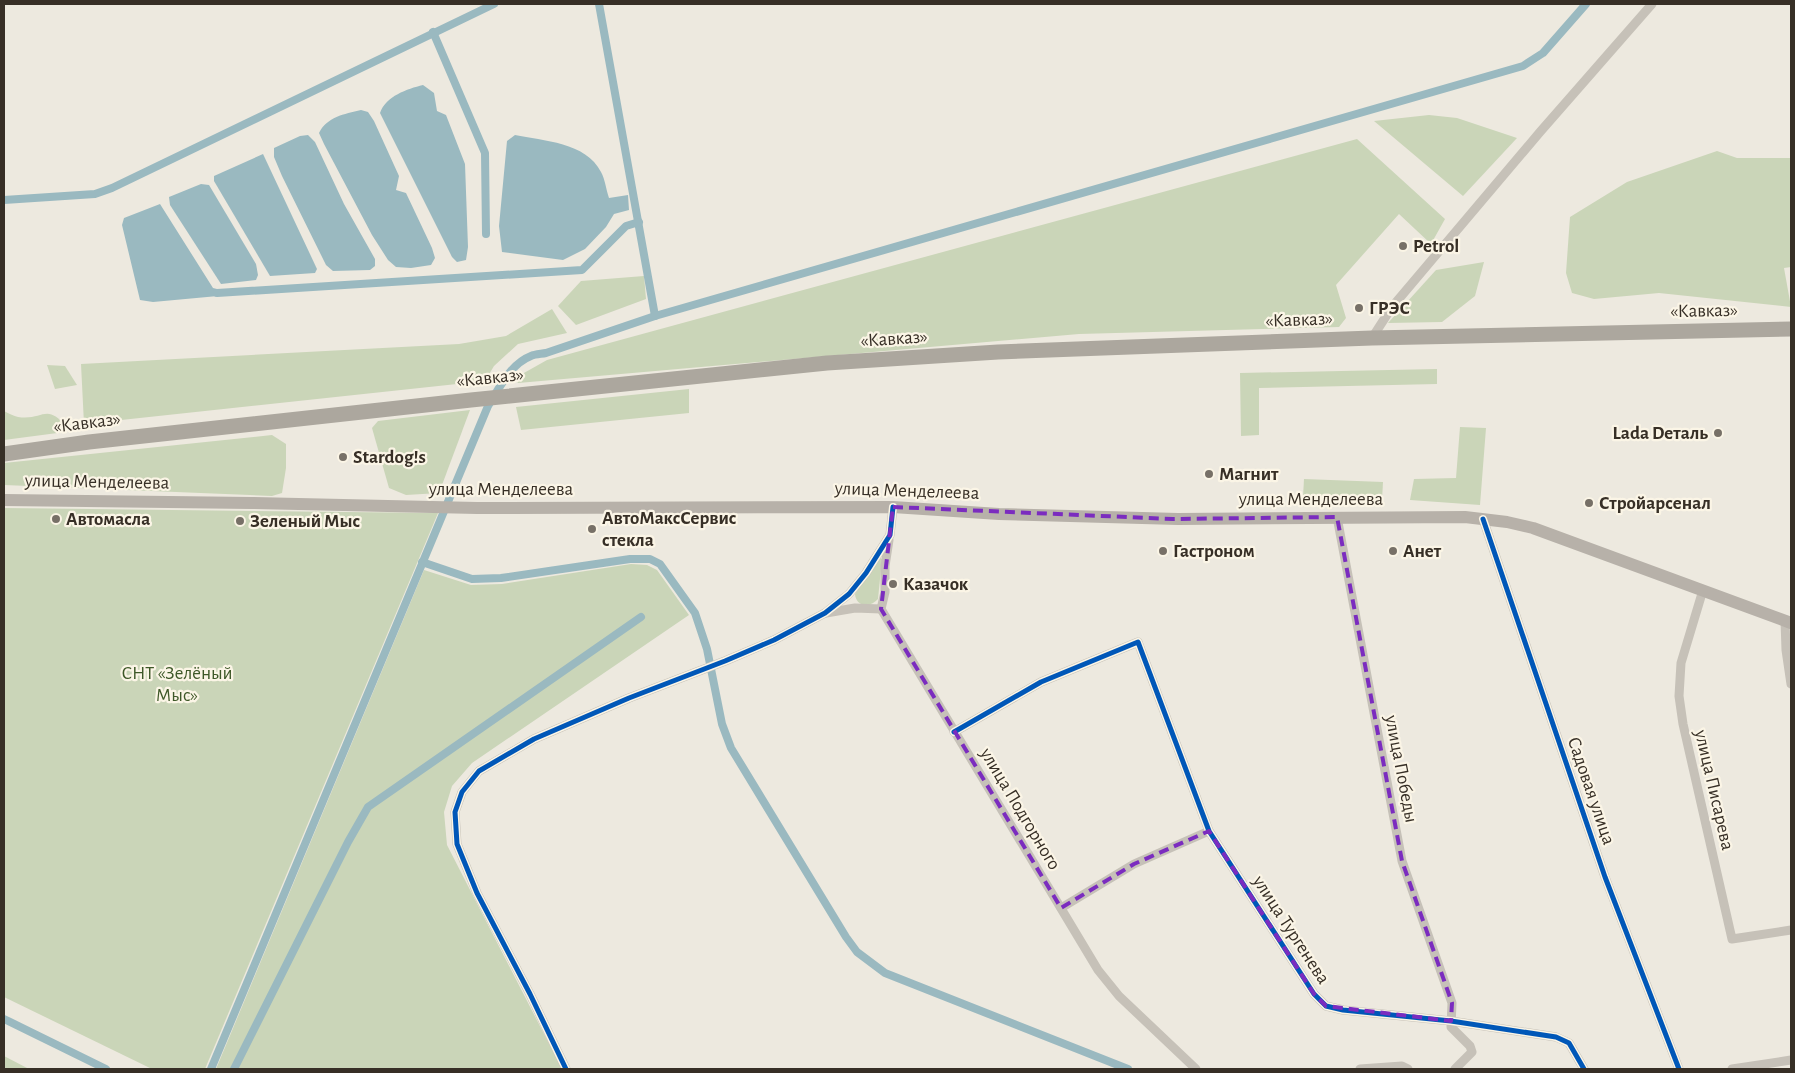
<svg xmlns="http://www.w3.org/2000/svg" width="1795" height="1073" viewBox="0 0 1795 1073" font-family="'Alegreya Sans',sans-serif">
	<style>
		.green { fill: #cad5b8 }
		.water { fill: #9ab9c0 }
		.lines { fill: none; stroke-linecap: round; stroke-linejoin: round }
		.canal { stroke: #9ab9c0; stroke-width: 8 }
		.minor { stroke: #c6c1b8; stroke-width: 9 }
		.secondary { stroke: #b7b1a9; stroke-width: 12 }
		.trunk { stroke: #aca79e; stroke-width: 15 }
		.cycleway-casing { stroke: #fbf5e6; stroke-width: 8 }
		.cycleway { stroke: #0057b8; stroke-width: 5 }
		.marked { fill: none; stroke: #7b2cbf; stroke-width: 4; stroke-dasharray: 10 6; stroke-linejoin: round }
		.poi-dot { fill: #777067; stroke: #fbf5e6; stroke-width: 2 }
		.labels { text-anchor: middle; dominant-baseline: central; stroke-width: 4.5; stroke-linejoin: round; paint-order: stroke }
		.poi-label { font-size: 19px; font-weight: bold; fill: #372f26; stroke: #fbf5e6; text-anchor: start }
		.street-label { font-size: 19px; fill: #372f26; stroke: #fbf5e6 }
		.park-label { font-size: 19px; fill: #3e5828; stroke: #fbf5e6 }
	</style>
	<rect width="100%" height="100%" fill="#ede9df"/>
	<g class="green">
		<polygon points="1429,115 1457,118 1517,138 1463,196 1374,121"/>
		<polygon points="1357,139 1445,219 1431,244 1399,214 1336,285 1346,318 1339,327 1079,334 518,383 515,378 547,360"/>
		<polygon points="1717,151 1737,158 1791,158 1791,267 1784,268 1791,307 1659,293 1594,299 1572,293 1566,273 1570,217 1627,182"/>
		<polygon points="1484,262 1475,296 1442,322 1388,323 1436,270"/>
		<polygon points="644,276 646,299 576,325 558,306 581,281"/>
		<polygon points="552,309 567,333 518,344 494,366 485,381 84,424 81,364 459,344 506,336"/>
		<polygon points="47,365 65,366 77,385 55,389"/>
		<polygon points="1437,369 1437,384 1259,388 1259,435 1241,436 1240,373"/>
		<polygon points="689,389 689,413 521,430 516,407"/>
		<polygon points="470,410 439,493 406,495 389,488 372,428 378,421"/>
		<path d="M4,411C8,413 14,416 18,417C44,421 46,401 68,429L65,432L4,440Z"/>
		<polygon points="1460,427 1486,428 1480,505 1410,500 1414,479 1456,478"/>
		<polygon points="272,435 286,444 286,468 282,493 272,496 4,485 4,463"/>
		<polygon points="1304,479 1383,482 1382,500 1303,497"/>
		<polygon points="4,508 438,513 205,1069 152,1069 4,997"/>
		<path d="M879,558L882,559L878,599C870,608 856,607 855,594Z"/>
		<polygon points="631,564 647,565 657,570 689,615 472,763 452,786 444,812 447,845 562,1069 216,1069 424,570 471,585 502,584"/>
		<polygon points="4,1056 29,1069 4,1069"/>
	</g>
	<g class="water">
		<path d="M423,85L434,93L437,111L446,115L465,164L468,247L466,260L457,262L452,257L380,113C386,96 407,89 423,85Z"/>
		<path d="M361,110L368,112L374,121L399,176L396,190L406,193L432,248L435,258L431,265L411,268L396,267L388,260L372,235L324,144L319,133C327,117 344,114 361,110Z"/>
		<polygon points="308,135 315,142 344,204 375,259 375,266 370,270 333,271 326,265 282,176 274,157 274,148 300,136"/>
		<path d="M515,135C543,141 586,142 601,172C605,179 606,189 609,198L628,195L629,210L614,214L606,227L585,249L563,260L502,252L499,226L507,141Z"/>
		<polygon points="263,154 317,269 315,273 270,276 214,181 214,176"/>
		<polygon points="201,184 209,185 256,264 258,275 256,280 221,284 170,205 169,197"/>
		<polygon points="160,204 213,288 217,289 218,296 153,302 140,300 122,225 124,218"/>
	</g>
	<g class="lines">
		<g class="canal">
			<polyline points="599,4 655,316"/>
			<polyline points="433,32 485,153 486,234"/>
			<polyline points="4,200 95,194 112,188 494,4"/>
			<polyline points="217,293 582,270 626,226 639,222"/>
			<polyline points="422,562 472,579 501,578 630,559 650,559 660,564 695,613 707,649 722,724 731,748 846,937 857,952 885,973 1128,1069"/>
			<polyline points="4,1019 106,1069"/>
			<path d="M211,1069L488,406C499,389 510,364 531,356C535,354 541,354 546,353L655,316L1523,66L1543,53L1586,4"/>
			<polyline points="234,1069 348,842 368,807 641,617"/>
		</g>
		<g class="minor">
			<polyline points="1372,338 1392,307 1540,132 1652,4"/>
			<polyline points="1337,517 1402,861 1452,1003 1451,1027 1470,1046 1472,1052 1455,1069"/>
			<polyline points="1483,519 1605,877 1679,1069"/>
			<polyline points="889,540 885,566 885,592 881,609 1098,970 1119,996 1196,1069"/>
			<polyline points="1703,590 1681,663 1679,696 1683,724 1732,939 1791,930"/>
			<polyline points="826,613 855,608 881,609"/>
			<polyline points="1785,620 1786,650 1791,684"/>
			<polyline points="954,732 1041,682 1138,642 1209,831 1314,994 1326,1006 1343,1010 1451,1021 1556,1037 1569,1043 1584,1069"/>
			<polyline points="1061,908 1134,864 1209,831"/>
			<polyline points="566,1069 530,994 477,893 457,844 455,812 462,792 479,771 534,739 629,698 725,661 774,640 825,613 849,594 866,573 890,535 893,507"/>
			<polyline points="1360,1069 1402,1066 1408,1069"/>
			<polyline points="1732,1069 1791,1060"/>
		</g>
		<polyline class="secondary" points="4,500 251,503 477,508 893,507 999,514 1178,519 1465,517 1507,522 1533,528 1791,623"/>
		<polyline class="trunk" points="4,454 89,442 471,400 827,363 998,352 1372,338 1791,329"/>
		<defs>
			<g id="cycleway">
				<polyline points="1483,519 1605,877 1679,1069"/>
				<polyline points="954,732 1041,682 1138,642 1209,831 1314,994 1326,1006 1343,1010 1451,1021 1556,1037 1569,1043 1584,1069"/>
				<polyline points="566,1069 530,994 477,893 457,844 455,812 462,792 479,771 534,739 629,698 725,661 774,640 825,613 849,594 866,573 890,535 893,507"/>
			</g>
		</defs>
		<use href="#cycleway" class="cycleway-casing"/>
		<use href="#cycleway" class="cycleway"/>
	</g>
	<path class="marked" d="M893,507L1173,519L1337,517L1402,861L1452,1003L1451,1021L1326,1006L1314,994L1209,831L1134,864L1061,908L881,609Z"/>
	<g class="poi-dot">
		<circle cx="1403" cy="246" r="5"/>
		<circle cx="1359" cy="308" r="5"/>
		<circle cx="1718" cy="433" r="5"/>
		<circle cx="343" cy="457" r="5"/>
		<circle cx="1209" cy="474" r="5"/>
		<circle cx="1589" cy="503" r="5"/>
		<circle cx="56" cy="519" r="5"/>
		<circle cx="240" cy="521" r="5"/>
		<circle cx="592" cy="529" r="5"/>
		<circle cx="1163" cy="551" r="5"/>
		<circle cx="1393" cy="551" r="5"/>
		<circle cx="893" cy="584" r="5"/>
	</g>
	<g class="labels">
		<g class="poi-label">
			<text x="1413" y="246">Petrol</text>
			<text x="1369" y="308">ГРЭС</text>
			<text x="1708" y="433" text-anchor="end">Lada Dеталь</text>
			<text x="353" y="457">Stardog!s</text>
			<text x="1219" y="474">Магнит</text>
			<text x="1599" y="503">Стройарсенал</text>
			<text x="602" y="518">АвтоМаксСервис<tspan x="602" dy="22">стекла</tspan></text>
			<text x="66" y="519">Автомасла</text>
			<text x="250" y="521">Зеленый Мыс</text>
			<text x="1173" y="551">Гастроном</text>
			<text x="1403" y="551">Анет</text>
			<text x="903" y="584">Казачок</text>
		</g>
		<g class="street-label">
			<text transform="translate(1704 311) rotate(-1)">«Кавказ»</text>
			<text transform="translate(1299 320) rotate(-2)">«Кавказ»</text>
			<text transform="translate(894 339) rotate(-4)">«Кавказ»</text>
			<text transform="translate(490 378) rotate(-6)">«Кавказ»</text>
			<text transform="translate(87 423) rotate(-7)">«Кавказ»</text>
			<text transform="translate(97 482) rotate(1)">улица Менделеева</text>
			<text x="501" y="489">улица Менделеева</text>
			<text transform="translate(907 491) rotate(2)">улица Менделеева</text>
			<text x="1311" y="499">улица Менделеева</text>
			<text transform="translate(1401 769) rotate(79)">улица Победы</text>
			<text transform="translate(1714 790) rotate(77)">улица Писарева</text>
			<text transform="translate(1591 791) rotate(71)">Садовая улица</text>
			<text transform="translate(1020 809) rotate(59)">улица Подгорного</text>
			<text transform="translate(1291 930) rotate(57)">улица Тургенева</text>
		</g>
		<g class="park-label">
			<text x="177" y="673">СНТ «Зелёный<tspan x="177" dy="22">Мыс»</tspan></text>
		</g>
	</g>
	<rect width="1795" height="1073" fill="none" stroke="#372f26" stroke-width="10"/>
</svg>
